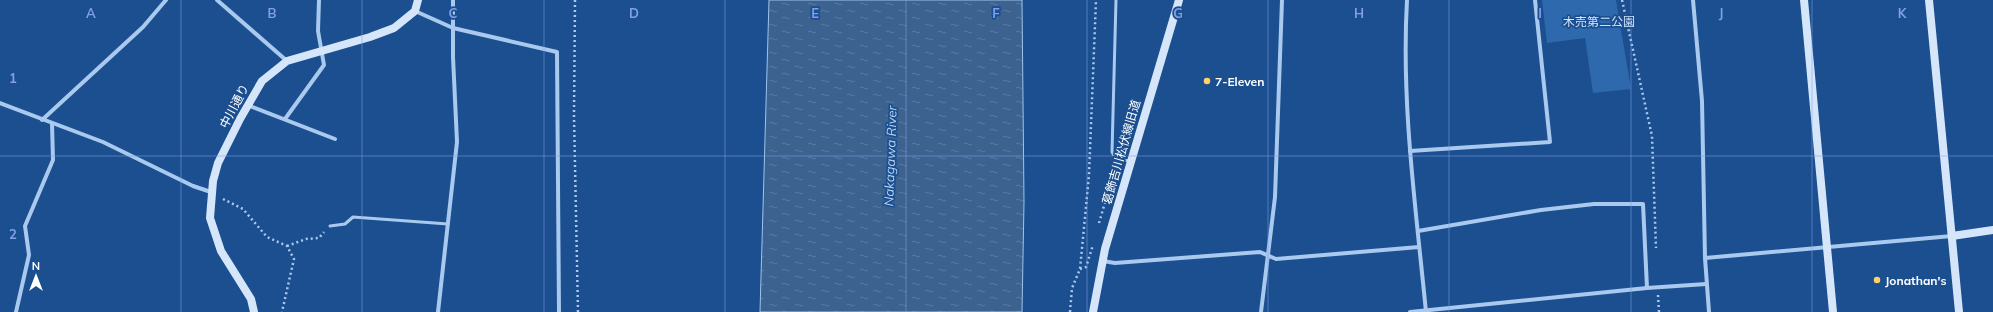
<svg xmlns="http://www.w3.org/2000/svg" width="1993" height="312" viewBox="0 0 1993 312" font-family="Mulish,'Noto Sans JP',sans-serif">
	<style>
		.green { fill: #2e69ad }
		.water { fill: url(#water-ripples); stroke: #9cc4f0 }
		.lines { fill: none; stroke-linecap: round; stroke-linejoin: round }
		.path { stroke: #a9c9ee; stroke-width: 2.5; stroke-dasharray: 2 3; stroke-linecap: butt }
		.lane { stroke: #a9c9ee; stroke-width: 3 }
		.street { stroke: #a9c9ee; stroke-width: 4 }
		.secondary { stroke: #d6e6fa; stroke-width: 8 }
		.grid { fill: none; stroke: #839eea; stroke-width: 1; stroke-opacity: 0.55 }
		.poi-dot { fill: #ffd166; stroke: #1b4f8f; stroke-width: 1.5 }
		.labels { text-anchor: middle; dominant-baseline: central; stroke-width: 3.5; stroke-linejoin: round; paint-order: stroke }
		.park-label { font-size: 12px; fill: #cfe3fa; stroke: #1b4f8f }
		.poi-label { font-size: 12px; font-weight: bold; fill: #fff; stroke: #1b4f8f; text-anchor: start }
		.street-label { font-size: 12px; fill: #fff; stroke: #1b4f8f }
		.water-label { font-size: 13px; font-style: italic; fill: #b5d3f5; stroke: #1b4f8f }
		.grid-label { font-size: 13px; text-anchor: middle; font-weight: bold; fill: #839eea; stroke: #1b4f8f; stroke-width: 3.5; stroke-linejoin: round; paint-order: stroke }
	</style>
	<defs>
		<pattern id="water-ripples" width="26" height="14" patternUnits="userSpaceOnUse"><rect width="26" height="14" fill="#3c6290"/><path d="M2 4q2-2 4 0t4 0M15 11q2-2 4 0t4 0" fill="none" stroke="#597aa1"/></pattern>
	</defs>
	<rect width="100%" height="100%" fill="#1b4f8f"/>
	<polygon class="green" points="1542,0 1616,0 1631,89 1593,93 1585,38 1547,43"/>
	<polygon class="water" points="769,0 1022,0 1024,202 1022,312 760,312"/>
	<g class="lines">
		<g class="path">
			<polyline points="575,0 574,116 578,312"/>
			<polyline points="1622,0 1652,136 1656,248"/>
			<polyline points="223,199 243,209 267,237 287,246 294,259 282,312"/>
			<polyline points="1099,223 1106,199 1109,197"/>
			<polyline points="287,246 306,239 319,238 324,232"/>
			<polyline points="1080,269 1086,267 1093,245"/>
			<polyline points="1658,295 1659,312"/>
			<polyline points="1070,312 1072,288 1080,269 1089,175 1096,0"/>
		</g>
		<g class="lane">
			<polyline points="1116,0 1112,152 1116,159 1130,161"/>
			<polyline points="330,226 345,224 353,217 448,224"/>
		</g>
		<g class="street">
			<polyline points="217,0 287,61"/>
			<path d="M1407,0C1401,104 1416,209 1426,312"/>
			<polyline points="1693,0 1702,101 1705,258 1709,312"/>
			<polyline points="415,11 453,28 557,52 559,312"/>
			<polyline points="0,103 103,142 193,186 211,192"/>
			<polyline points="247,105 335,139"/>
			<polyline points="285,119 324,65 318,31 319,0"/>
			<polyline points="42,120 143,27 166,0"/>
			<polyline points="1410,151 1550,142 1535,0"/>
			<polyline points="1418,231 1541,210 1594,204 1643,204 1647,288"/>
			<polyline points="1705,258 1952,236"/>
			<polyline points="1103,261 1115,263 1260,252 1276,259 1419,247"/>
			<polyline points="16,312 29,255 25,226 53,160 52,124"/>
			<polyline points="438,312 457,142 453,57 453,0"/>
			<polyline points="1261,312 1275,197 1282,0"/>
			<polyline points="1410,312 1647,288 1706,284"/>
		</g>
		<g class="secondary">
			<polyline points="1804,0 1833,312"/>
			<polyline points="1929,0 1959,312"/>
			<polyline points="1952,236 1993,230"/>
			<polyline points="254,312 251,299 221,251 210,218 213,181 218,163 240,119 262,81 287,61 370,37 394,28 415,11 418,0"/>
			<polyline points="1093,312 1105,249 1179,0"/>
		</g>
	</g>
	<path class="grid" d="M181,0V312M362,0V312M544,0V312M725,0V312M906,0V312M1087,0V312M1268,0V312M1449,0V312M1631,0V312M1812,0V312M0,156H1993"/>
	<g class="poi-dot">
		<circle cx="1207" cy="81" r="4"/>
		<circle cx="1877" cy="280" r="4"/>
	</g>
	<g class="labels">
		<g class="park-label">
			<text x="1599" y="21">木売第二公園</text>
		</g>
		<g class="poi-label">
			<text x="1215" y="81">7-Eleven</text>
			<text x="1885" y="280">Jonathan's</text>
		</g>
		<g class="street-label">
			<text transform="translate(234 106) rotate(-62)">中川通り</text>
			<text transform="translate(1121 152) rotate(-74)">葛飾吉川松伏線旧道</text>
		</g>
		<g class="water-label">
			<text transform="translate(890 156) rotate(-88)">Nakagawa River</text>
		</g>
	</g>
	<g class="grid-label">
		<text x="91" y="18">A</text>
		<text x="272" y="18">B</text>
		<text x="453" y="18">C</text>
		<text x="634" y="18">D</text>
		<text x="815" y="18">E</text>
		<text x="996" y="18">F</text>
		<text x="1178" y="18">G</text>
		<text x="1359" y="18">H</text>
		<text x="1540" y="18">I</text>
		<text x="1721" y="18">J</text>
		<text x="1902" y="18">K</text>
		<text x="13" y="83">1</text>
		<text x="13" y="239">2</text>
	</g>
	<g transform="translate(36 276)" stroke="#1b4f8f" stroke-width="3" paint-order="stroke">
	<path d="M0-3L7 15L0 10L-7 15Z" fill="#ffffff"/>
	<text y="-6" font-size="11" font-weight="bold" text-anchor="middle" fill="#ffffff">N</text>
	</g>
</svg>
